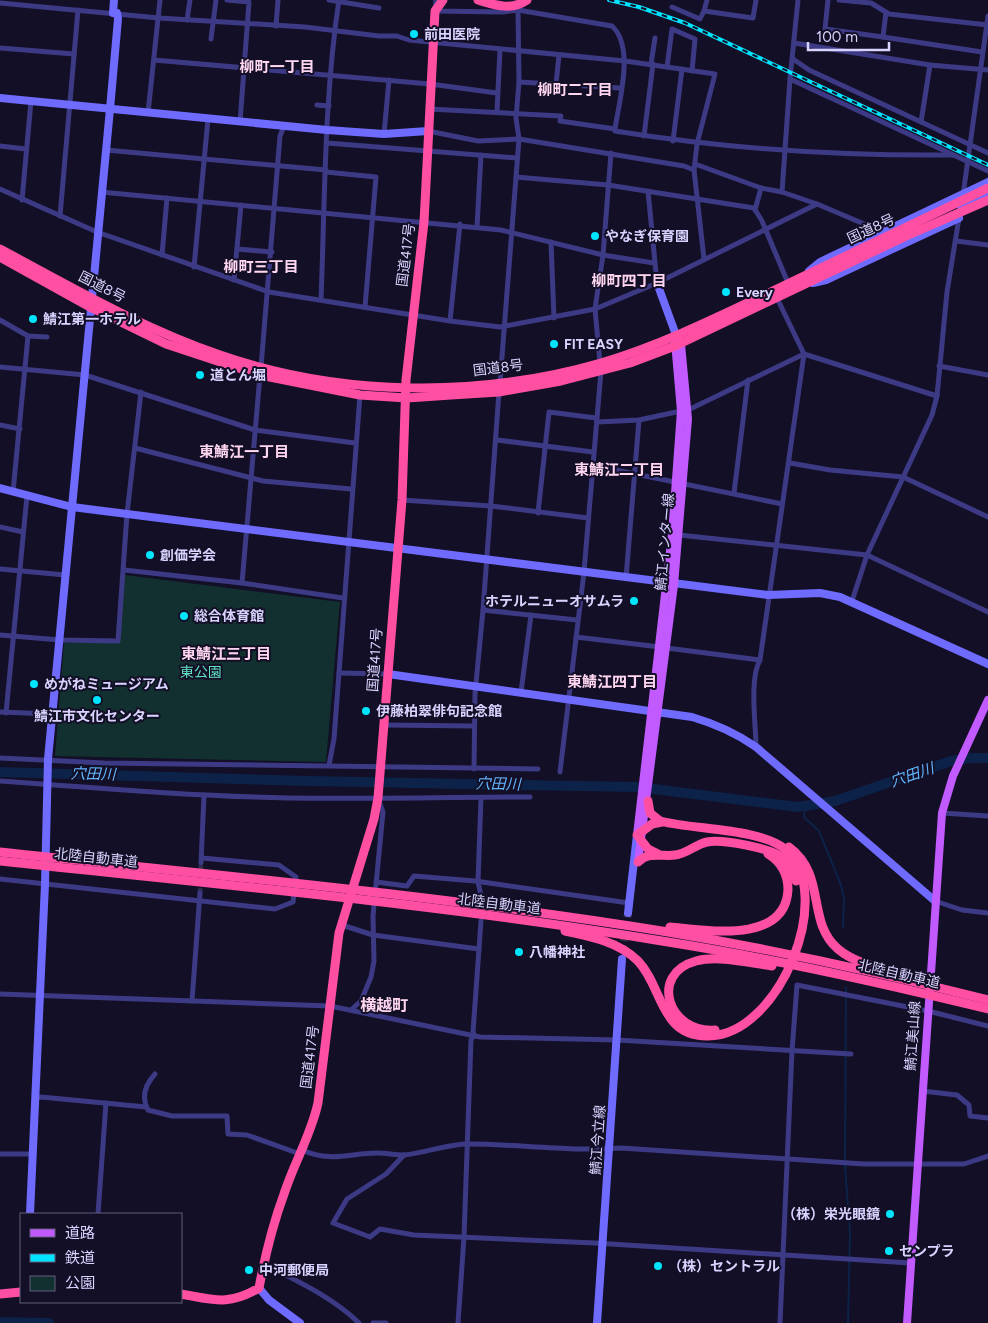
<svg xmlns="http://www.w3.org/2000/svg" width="988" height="1323" viewBox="0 0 988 1323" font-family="Figtree,'Noto Sans JP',sans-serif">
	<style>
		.green { fill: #12302f }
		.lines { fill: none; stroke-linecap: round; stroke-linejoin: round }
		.stream { stroke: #0c2248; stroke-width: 2 }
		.river { stroke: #0c2248; stroke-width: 10 }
		.street-tunnel { stroke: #312d47; stroke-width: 5; stroke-dasharray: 5 2.5; stroke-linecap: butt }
		.secondary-tunnel { stroke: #312d47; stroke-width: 8; stroke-dasharray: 8 4; stroke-linecap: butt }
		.street { stroke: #3d3a85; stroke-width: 5 }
		.secondary { stroke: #6f6bff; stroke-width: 8 }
		.primary { stroke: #c25bff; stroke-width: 8 }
		.highway { stroke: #ff4fa3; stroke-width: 9 }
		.rail-casing { stroke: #00e5ff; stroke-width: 4 }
		.rail { stroke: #130f26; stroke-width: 2; stroke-dasharray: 5.5; stroke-linecap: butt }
		.poi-dot { fill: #00e5ff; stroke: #130f26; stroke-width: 2 }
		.labels { text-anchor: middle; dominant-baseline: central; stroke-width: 4; stroke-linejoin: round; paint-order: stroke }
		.poi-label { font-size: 14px; font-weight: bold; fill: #d9d4ff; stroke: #130f26; text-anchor: start }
		.street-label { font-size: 14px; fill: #d9d4ff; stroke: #130f26 }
		.park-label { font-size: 14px; fill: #5fe0c0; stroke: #130f26 }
		.neighbourhood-label { font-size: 15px; font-weight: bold; fill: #ffd6f0; stroke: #130f26 }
		.water-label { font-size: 15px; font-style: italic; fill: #62b6ff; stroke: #130f26 }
		.quarter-label { font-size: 16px; font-weight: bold; fill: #ffd6f0; stroke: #130f26 }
	</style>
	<rect width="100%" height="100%" fill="#130f26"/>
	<polygon class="green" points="125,575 340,602 326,762 55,756 64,643 118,643"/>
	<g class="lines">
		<g class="stream">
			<polyline points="805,806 804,817 819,831 841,885 844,899 843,927"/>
			<polyline points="846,987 845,1166 850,1232 848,1323"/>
		</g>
		<g class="river">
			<polyline points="0,772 308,781 638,787 798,807 835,801 951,761 971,758 988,758"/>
			<polyline points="0,1322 49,1323"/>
		</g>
		<polyline class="street-tunnel" points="200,893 201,863"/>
		<polyline class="secondary-tunnel" points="622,953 628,913"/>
		<g class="street">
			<polyline points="227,0 249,2 240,122"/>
			<polyline points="329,0 379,8"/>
			<path d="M436,0L435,11L503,12L518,10L612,26C635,47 619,101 615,129"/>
			<polyline points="707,0 704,11 753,18 756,0"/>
			<polyline points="828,0 825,29 883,37 886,12"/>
			<polyline points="839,0 871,3 889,14 988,25"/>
			<polyline points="0,3 159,18 305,27 379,36 397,36 409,40 625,61 715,74 697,144 694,170 704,259"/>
			<polyline points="672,7 700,19 704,11"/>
			<polyline points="187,20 190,0"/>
			<polyline points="276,26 278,0"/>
			<polyline points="883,37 982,52"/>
			<polyline points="211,39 216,0"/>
			<polyline points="794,43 930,65 988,70"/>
			<polyline points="0,48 74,54"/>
			<polyline points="793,59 809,70 988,153"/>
			<polyline points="154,60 430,84 497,93"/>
			<polyline points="651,64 655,38"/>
			<polyline points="667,67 672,29 695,39 692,71"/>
			<polyline points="790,79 798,0"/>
			<polyline points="519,82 620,88"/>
			<polyline points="556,84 559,55"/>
			<polyline points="317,105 329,106"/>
			<path d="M429,109L561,116L560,121L615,129V131C727,149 840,156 953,155"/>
			<polyline points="497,112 500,49"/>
			<polyline points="148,113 160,0"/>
			<polyline points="921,122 930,65"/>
			<polyline points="428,131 478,141 519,139 684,166 694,170"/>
			<polyline points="384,134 389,80"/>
			<polyline points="644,136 653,64"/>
			<polyline points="673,141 682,69"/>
			<polyline points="327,143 517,158"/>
			<polyline points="0,146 26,149"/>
			<polyline points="106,150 326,170"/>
			<polyline points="695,164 761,188 782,192 817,204 883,232"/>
			<polyline points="326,172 376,177 365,307"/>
			<polyline points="516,177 608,185 754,208 762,221 788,283"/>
			<polyline points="0,189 97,232 269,292 450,321 500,327 595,309 657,283 817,204"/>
			<polyline points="648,191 657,283"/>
			<polyline points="101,192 501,230 603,255 654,263"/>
			<polyline points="782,192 790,79 988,171"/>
			<polyline points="963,195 988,16"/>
			<polyline points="22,200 31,101"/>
			<polyline points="755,210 761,188"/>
			<polyline points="60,216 78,10"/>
			<polyline points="477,227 481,155"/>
			<polyline points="956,241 988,245"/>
			<polyline points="551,242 554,318"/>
			<polyline points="237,249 272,252"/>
			<polyline points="162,255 167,198"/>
			<polyline points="194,267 208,119"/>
			<polyline points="234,280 241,205"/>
			<path d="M321,300C325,200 324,99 339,0"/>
			<polyline points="0,320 28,336 13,492"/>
			<polyline points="450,321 460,224"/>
			<polyline points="28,336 47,337"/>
			<polyline points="600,363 595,309 603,255 611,153"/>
			<polyline points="939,366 988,375"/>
			<polyline points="0,367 85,375 255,430 355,443"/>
			<polyline points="261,367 280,136 284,126"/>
			<polyline points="500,382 519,139 516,118 519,82 518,10 521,3"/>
			<polyline points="688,410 804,354 937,396"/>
			<polyline points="597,422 639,420 681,411"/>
			<polyline points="0,425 20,429"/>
			<polyline points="497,440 593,452"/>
			<polyline points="135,448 263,481 351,489"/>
			<polyline points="790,463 830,470 903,477 988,517"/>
			<polyline points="593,469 616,470 782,504"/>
			<polyline points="734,493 748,380"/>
			<polyline points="402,500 491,506 588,518"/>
			<polyline points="538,513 549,412 596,418"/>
			<polyline points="0,527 23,532"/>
			<polyline points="679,535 867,555 988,612"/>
			<polyline points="0,569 65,575"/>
			<polyline points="124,570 242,583 343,598"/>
			<polyline points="626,578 639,420"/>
			<polyline points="242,583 260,375"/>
			<polyline points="852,601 867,555 932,415 937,396 947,292 959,218"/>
			<polyline points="483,610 577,620"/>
			<polyline points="0,635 60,640 118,641 127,514 141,392"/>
			<polyline points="576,637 660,647"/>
			<polyline points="667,648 760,660"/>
			<polyline points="339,673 388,674"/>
			<polyline points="521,692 531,615"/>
			<polyline points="0,712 52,714"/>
			<polyline points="6,713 27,496"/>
			<polyline points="385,725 474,726"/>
			<path d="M756,747C756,725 749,679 760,660L804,354L777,298"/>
			<polyline points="0,758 104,763 538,769"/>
			<polyline points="329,765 334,739 360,395"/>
			<polyline points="474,769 475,694 483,610 499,392"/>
			<polyline points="560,772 584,572 601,371"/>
			<path d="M0,781C96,788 192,796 288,798C369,799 449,797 530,797"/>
			<polyline points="481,798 478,882 482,900"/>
			<polyline points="942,813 988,816"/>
			<polyline points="201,863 204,795"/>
			<polyline points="0,879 275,909 293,902 296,877 279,865 202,858"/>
			<polyline points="376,882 407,886 414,876 475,881 629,903"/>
			<polyline points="935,901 962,910 988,913"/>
			<polyline points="342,925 373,935 479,949 473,1032 474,1035 471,1040 464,1237 458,1323"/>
			<polyline points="479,949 481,921"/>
			<polyline points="0,994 330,1006 480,1037 617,1040 851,1054"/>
			<polyline points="192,1001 200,893"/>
			<polyline points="351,1010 361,1001 371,977 374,961 373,916 383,812 379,801"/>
			<path d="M155,1074C145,1085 141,1097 148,1110L172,1116H227L228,1134L247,1135L300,1154"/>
			<polyline points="922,1091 957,1095 969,1105 970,1116 988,1118"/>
			<polyline points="35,1099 41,1097 146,1107"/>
			<path d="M302,1150C331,1163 350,1153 377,1153C386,1153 395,1155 404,1155C426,1153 446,1144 468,1144C518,1144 570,1152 621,1148L864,1164H964L988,1156"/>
			<polyline points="0,1154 32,1154"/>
			<polyline points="404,1155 386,1174 347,1199 333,1223 370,1237 380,1229 414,1235 595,1243 910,1263"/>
			<polyline points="98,1214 106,1103"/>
			<path d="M264,1264C297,1281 332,1297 359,1323"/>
			<polyline points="373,1323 386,1323"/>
			<polyline points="780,1323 792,1051 797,985 928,1011 988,1026"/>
		</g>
		<g class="secondary">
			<polyline points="113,13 114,0"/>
			<polyline points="0,98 327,130 384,134 428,131"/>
			<polyline points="961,207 988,194"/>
			<polyline points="809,271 820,262 988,182"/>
			<polyline points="657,283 676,335"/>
			<polyline points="813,283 826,280 959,218"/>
			<polyline points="0,488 72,507 768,595 820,593 840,597 988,664"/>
			<path d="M388,674L692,717C716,724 736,733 756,747L935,901"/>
			<polyline points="628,913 637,835"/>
			<polyline points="30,1214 45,884 48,759 110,109 118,19 117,13"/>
			<polyline points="259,1288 269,1300 300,1323"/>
			<polyline points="597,1323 622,959"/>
		</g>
		<g class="primary">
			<polyline points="637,835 672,534 681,411 675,342"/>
			<polyline points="638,862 674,585 688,419 681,344 676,335"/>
			<polyline points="907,1323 942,813 953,776 988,700"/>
		</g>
		<g class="highway">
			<path d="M478,0C495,5 511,11 527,0"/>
			<path d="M0,249C71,287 143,329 220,355C341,397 479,398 601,363C662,345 720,316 777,289C847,255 918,222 988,188"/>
			<polyline points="0,257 90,307 166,344 260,375 360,395 407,398 451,395 499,392 561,381 630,363 675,346 904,237 988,200"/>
			<path d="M789,847C827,875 806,922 838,949C852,961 871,966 888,970"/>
			<path d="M0,852C223,876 447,896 668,932C776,950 882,973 988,1000"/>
			<polyline points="658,854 648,849 637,835 652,824 662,822"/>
			<path d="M0,861C223,885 447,905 668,942C776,959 882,983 988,1009"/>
			<path d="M638,862C649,851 662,857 675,855C687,854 696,844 707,842C722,839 771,848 783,858C790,864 794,872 796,881"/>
			<path d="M670,927C705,930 785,945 788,890C788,874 781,862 768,854"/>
			<path d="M565,931C590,936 619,942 638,961C663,987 660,1037 708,1036C780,1036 837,892 785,849C759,828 694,830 660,821L650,813L648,801"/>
			<path d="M715,1030C669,1034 648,974 696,961C719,955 749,963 772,966"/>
			<polyline points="0,1294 21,1292"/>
			<path d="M181,1294C215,1300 228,1306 259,1288C265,1256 273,1224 284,1194C294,1163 311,1135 318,1103L339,933L374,819L378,798L402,500L406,380L424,222L435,11L443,0"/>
		</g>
		<defs>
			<polyline id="rail" points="609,0 639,7 685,23 988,165"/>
		</defs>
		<use href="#rail" class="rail-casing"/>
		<use href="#rail" class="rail"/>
	</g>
	<g class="poi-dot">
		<circle cx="414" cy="34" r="5"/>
		<circle cx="595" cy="236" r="5"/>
		<circle cx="726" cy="292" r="5"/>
		<circle cx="33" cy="319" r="5"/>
		<circle cx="554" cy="344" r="5"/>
		<circle cx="200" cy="375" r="5"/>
		<circle cx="150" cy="555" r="5"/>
		<circle cx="634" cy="601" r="5"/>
		<circle cx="184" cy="616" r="5"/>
		<circle cx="34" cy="684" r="5"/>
		<circle cx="97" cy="700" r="5"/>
		<circle cx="366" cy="711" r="5"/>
		<circle cx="519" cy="952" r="5"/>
		<circle cx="890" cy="1214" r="5"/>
		<circle cx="889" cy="1251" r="5"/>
		<circle cx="658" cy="1266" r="5"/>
		<circle cx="249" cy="1270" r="5"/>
	</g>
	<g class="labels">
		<g class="poi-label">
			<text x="424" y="34">前田医院</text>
			<text x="605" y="236">やなぎ保育園</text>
			<text x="736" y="292">Every</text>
			<text x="43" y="319">鯖江第一ホテル</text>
			<text x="564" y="344">FIT EASY</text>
			<text x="210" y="375">道とん堀</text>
			<text x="160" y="555">創価学会</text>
			<text x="624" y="601" text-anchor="end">ホテルニューオサムラ</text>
			<text x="194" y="616">総合体育館</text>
			<text x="44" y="684">めがねミュージアム</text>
			<text x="376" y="711">伊藤柏翠俳句記念館</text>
			<text x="97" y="716" text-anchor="middle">鯖江市文化センター</text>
			<text x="529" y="952">八幡神社</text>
			<text x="880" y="1214" text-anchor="end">（株）栄光眼鏡</text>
			<text x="899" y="1251">センプラ</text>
			<text x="668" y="1266">（株）セントラル</text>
			<text x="259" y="1270">中河郵便局</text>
		</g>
		<g class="street-label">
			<text transform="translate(871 229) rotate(-25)">国道8号</text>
			<text transform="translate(406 255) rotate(-83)">国道417号</text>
			<text transform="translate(102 287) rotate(27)">国道8号</text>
			<text transform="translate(498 368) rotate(-7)">国道8号</text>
			<text transform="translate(665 542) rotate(-85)">鯖江インター線</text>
			<text transform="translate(375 660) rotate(-86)">国道417号</text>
			<text transform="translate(96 858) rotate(6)">北陸自動車道</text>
			<text transform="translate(499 904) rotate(7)">北陸自動車道</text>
			<text transform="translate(899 974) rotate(13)">北陸自動車道</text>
			<text transform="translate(913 1036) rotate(-86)">鯖江美山線</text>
			<text transform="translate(310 1057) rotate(-83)">国道417号</text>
			<text transform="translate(598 1140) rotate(-86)">鯖江今立線</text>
		</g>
		<g class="park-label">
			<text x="201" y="672">東公園</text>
		</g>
		<g class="neighbourhood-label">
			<text x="277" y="67">柳町一丁目</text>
			<text x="575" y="90">柳町二丁目</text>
			<text x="261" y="267">柳町三丁目</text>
			<text x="629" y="281">柳町四丁目</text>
			<text x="244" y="452">東鯖江一丁目</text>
			<text x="619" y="470">東鯖江二丁目</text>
			<text x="226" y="654">東鯖江三丁目</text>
			<text x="612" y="682">東鯖江四丁目</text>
		</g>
		<g class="water-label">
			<text transform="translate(93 774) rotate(1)">穴田川</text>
			<text transform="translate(912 775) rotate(-19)">穴田川</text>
			<text transform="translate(498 784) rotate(1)">穴田川</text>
		</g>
		<g class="quarter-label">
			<text x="384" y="1005">横越町</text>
		</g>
	</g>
	<rect x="20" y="1213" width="162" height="90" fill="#130f26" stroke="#625e7d"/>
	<rect x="30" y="1229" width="25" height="8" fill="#c25bff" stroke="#625e7d"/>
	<text x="65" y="1238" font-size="15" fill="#d9d4ff">道路</text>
	<rect x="30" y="1254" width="25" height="8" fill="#00e5ff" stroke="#625e7d"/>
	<text x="65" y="1263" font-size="15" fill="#d9d4ff">鉄道</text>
	<rect x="30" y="1276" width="25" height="15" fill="#12302f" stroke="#625e7d"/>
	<text x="65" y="1288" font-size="15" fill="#d9d4ff">公園</text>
	<path d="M808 42v8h81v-8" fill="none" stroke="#d9d4ff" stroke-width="2.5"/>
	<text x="816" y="42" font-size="15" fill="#d9d4ff" stroke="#130f26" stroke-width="4" paint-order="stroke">100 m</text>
</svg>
